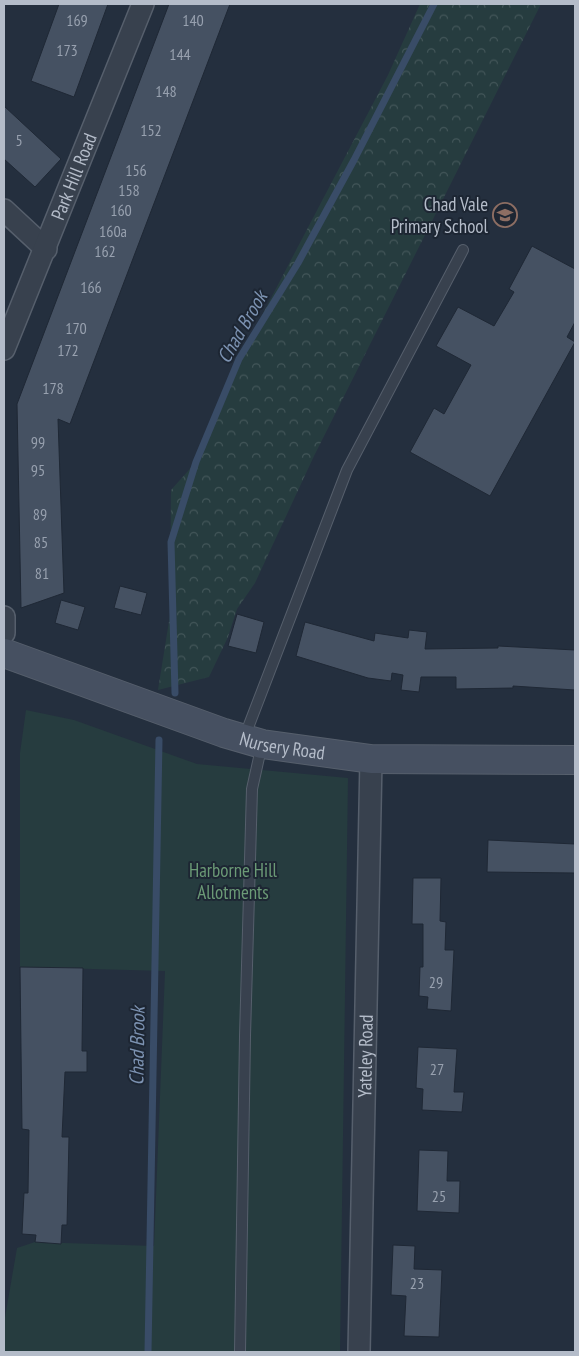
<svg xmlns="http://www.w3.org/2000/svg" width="579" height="1356" viewBox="0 0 579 1356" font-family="'PT Sans Narrow',sans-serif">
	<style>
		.forest { fill: url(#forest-crowns) }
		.garden { fill: #263c3f }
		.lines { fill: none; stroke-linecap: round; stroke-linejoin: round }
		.stream { stroke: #394c67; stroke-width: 7 }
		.building { fill: #455162; stroke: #1f2835 }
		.service-casing { stroke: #565f6c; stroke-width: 12 }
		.minor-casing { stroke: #565f6c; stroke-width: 24 }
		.secondary-casing { stroke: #565f6c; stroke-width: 30 }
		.service { stroke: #38414e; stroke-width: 10 }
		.minor { stroke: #38414e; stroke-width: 21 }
		.secondary { stroke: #465061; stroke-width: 28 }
		.labels { text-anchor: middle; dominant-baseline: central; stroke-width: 4; stroke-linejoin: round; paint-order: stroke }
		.number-label { font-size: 16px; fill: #98a1af }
		.street-label { font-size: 19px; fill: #b4bcc9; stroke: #1d2633 }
		.poi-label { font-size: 19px; fill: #b4bcc9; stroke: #1d2633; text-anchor: end }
		.park-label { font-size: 19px; fill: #6b9a76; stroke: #1d2633 }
		.water-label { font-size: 20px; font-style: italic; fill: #7c92b1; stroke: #1d2633 }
	</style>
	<defs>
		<pattern id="forest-crowns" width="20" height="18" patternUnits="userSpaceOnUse" patternTransform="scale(1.25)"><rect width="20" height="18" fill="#263c3f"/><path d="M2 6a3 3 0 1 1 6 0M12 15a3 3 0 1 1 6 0" fill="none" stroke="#435659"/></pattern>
	</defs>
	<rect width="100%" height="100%" fill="#242f3e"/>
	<polygon class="forest" points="420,4 541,4 314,456 255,583 237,609 228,637 209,677 158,690 170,615 171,490 196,462 239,359 388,75"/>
	<polygon class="garden" points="26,710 74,720 197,764 348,778 340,1352 4,1352 4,1323 17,1248 35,1242 154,1246 165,971 20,967 20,753"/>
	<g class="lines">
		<g class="stream">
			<polyline points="175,693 171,542 196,462 239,359 298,263 354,160 434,4"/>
			<polyline points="148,1352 159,740"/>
		</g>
	</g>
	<g class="building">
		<polygon points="59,4 108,4 74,97 31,81"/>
		<polygon points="169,4 230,4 70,424 58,419 64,593 21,608 17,404"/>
		<polygon points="4,106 61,159 35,187 4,159"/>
		<polygon points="532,246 575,269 575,322 567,337 575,342 490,496 410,452 434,408 444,414 471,365 436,346 458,307 494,326 514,292 509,289"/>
		<polygon points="120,586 147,593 141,615 114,608"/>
		<polygon points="61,600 85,607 78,630 55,623"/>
		<polygon points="237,614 264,622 256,653 228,646"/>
		<polygon points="305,622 374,641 375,633 408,638 409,630 427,632 425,649 498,648 498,646 575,650 575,690 513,686 513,688 456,689 456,677 421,677 419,692 401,690 403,675 392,673 391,681 368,678 296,656"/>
		<polygon points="488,840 575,844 575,873 487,872"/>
		<polygon points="413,878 441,878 440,921 446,922 445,950 454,950 451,1011 427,1009 428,997 419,996 420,967 423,967 423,924 412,924"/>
		<polygon points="20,967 83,968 82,1051 87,1051 87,1072 65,1072 62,1137 69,1137 67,1225 62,1225 61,1244 35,1242 36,1235 22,1234 24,1193 28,1193 29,1130 22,1129"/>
		<polygon points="418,1047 457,1049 454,1092 464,1092 462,1112 422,1110 423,1089 416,1088"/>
		<polygon points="419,1150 448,1151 447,1181 460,1181 459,1213 417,1211"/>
		<polygon points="393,1245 415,1246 414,1269 442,1270 439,1337 404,1336 406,1296 391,1295"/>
	</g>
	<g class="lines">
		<defs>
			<g id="service">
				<polyline points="244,738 347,470 463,250"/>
				<polyline points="240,1352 245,1036 252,789 262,744"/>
			</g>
			<g id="minor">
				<polyline points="4,210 46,249"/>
				<path id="s1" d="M4,349L143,4"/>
				<polyline points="4,617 4,633"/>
				<path id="s2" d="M359,1352L371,759"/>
			</g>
			<g id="secondary">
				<path id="s3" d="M4,653L224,733L262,744L371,759L575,760"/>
			</g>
		</defs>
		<use href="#service" class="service-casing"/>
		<use href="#minor" class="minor-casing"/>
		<use href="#secondary" class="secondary-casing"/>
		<use href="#service" class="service"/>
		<use href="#minor" class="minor"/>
		<use href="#secondary" class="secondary"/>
	</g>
	<defs>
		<symbol id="school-ring" viewBox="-11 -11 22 22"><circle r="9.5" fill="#1d2633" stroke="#8d6e63" stroke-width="1.5"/><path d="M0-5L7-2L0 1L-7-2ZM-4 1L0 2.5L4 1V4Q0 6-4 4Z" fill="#8d6e63"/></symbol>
	</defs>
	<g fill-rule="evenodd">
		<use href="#school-ring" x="491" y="201" width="28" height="28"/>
	</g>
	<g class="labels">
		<g class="number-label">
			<text x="77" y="20">169</text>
			<text x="193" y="20">140</text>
			<text x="67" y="50">173</text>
			<text x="180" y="54">144</text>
			<text x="166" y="91">148</text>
			<text x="151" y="130">152</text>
			<text x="19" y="140">5</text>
			<text x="136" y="170">156</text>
			<text x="129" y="190">158</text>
			<text x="121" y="210">160</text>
			<text x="113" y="231">160a</text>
			<text x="105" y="251">162</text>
			<text x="91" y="287">166</text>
			<text x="76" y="328">170</text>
			<text x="68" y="350">172</text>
			<text x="53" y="388">178</text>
			<text x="38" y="442">99</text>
			<text x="38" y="470">95</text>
			<text x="40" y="514">89</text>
			<text x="41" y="542">85</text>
			<text x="42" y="573">81</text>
			<text x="436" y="982">29</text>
			<text x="437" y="1069">27</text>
			<text x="439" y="1196">25</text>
			<text x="417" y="1283">23</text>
		</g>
		<g class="street-label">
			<text stroke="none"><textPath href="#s1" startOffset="186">Park Hill Road</textPath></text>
			<text stroke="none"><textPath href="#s3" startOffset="294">Nursery Road</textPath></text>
			<text stroke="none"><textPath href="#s2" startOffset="296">Yateley Road</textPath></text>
		</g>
		<g class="poi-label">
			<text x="488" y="204">Chad Vale<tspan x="488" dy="22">Primary School</tspan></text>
		</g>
		<g class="park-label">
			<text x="233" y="870">Harborne Hill<tspan x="233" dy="22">Allotments</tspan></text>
		</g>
		<g class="water-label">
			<text transform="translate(242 327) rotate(-60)">Chad Brook</text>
			<text transform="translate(137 1046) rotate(-89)">Chad Brook</text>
		</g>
	</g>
	<rect width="579" height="1356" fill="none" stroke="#b4bcc9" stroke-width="10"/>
</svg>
